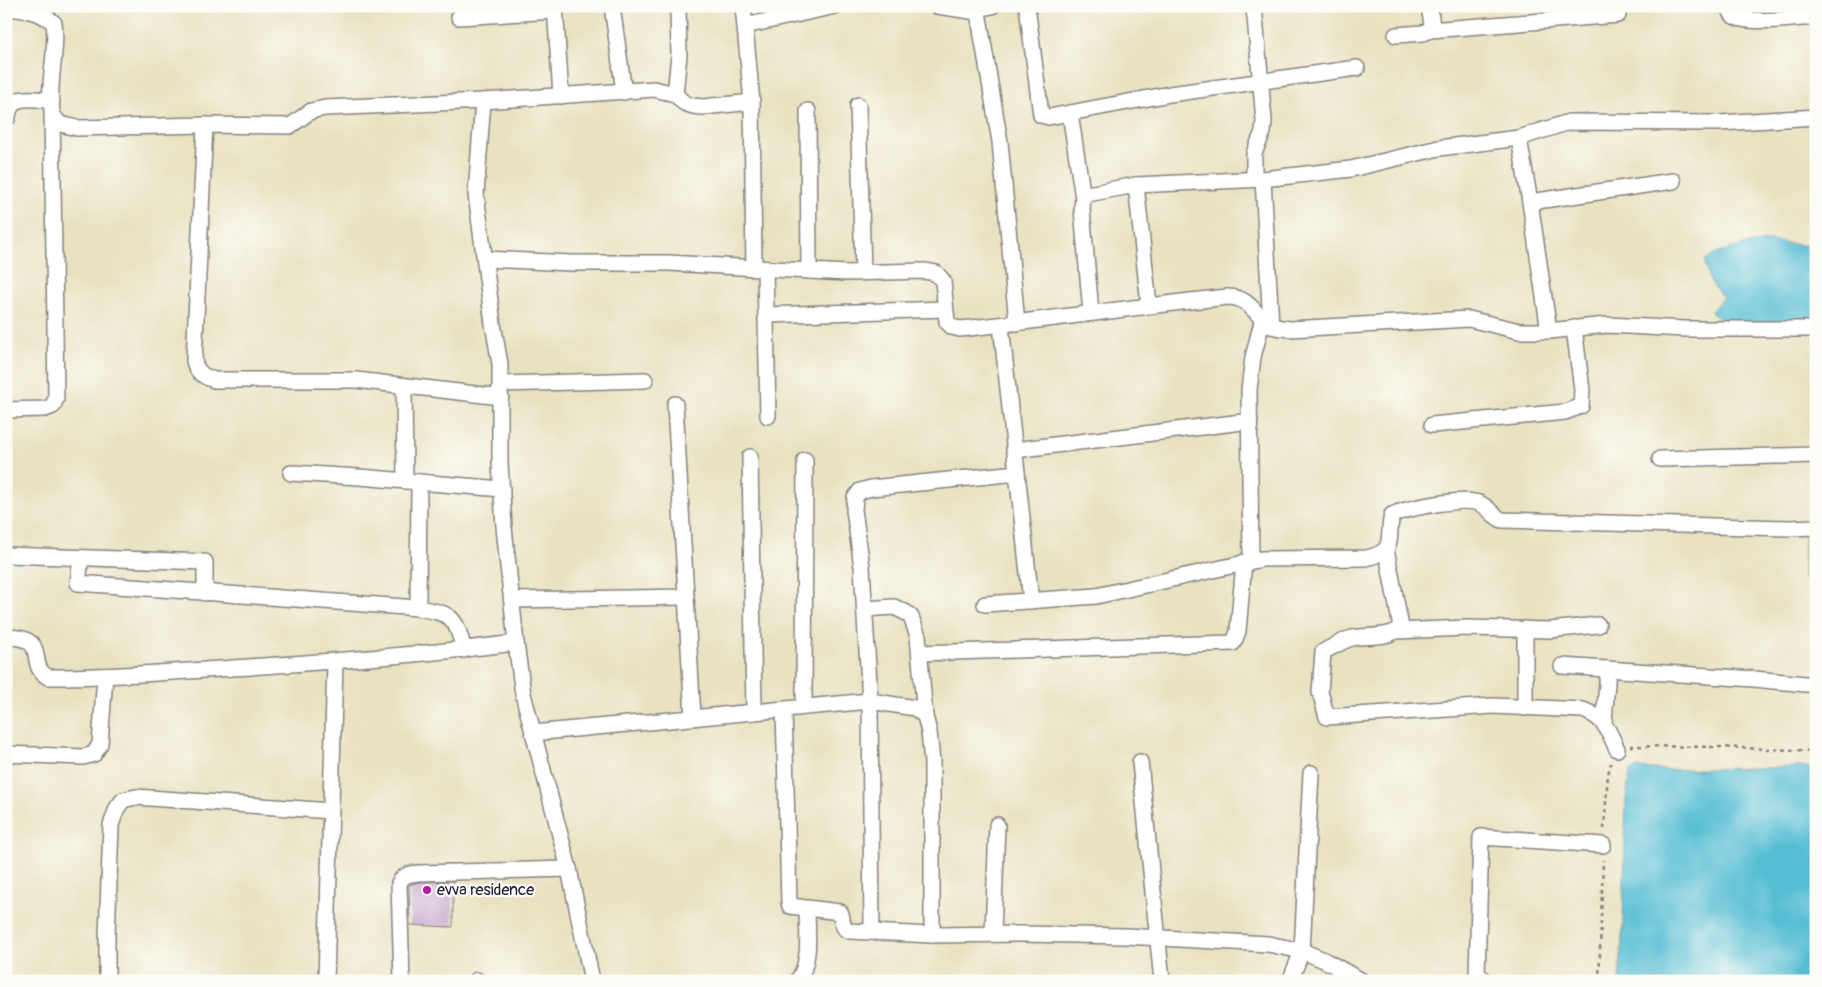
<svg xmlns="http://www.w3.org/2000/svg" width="1822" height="987" viewBox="0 0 1822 987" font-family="Pangolin,sans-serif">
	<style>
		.green { fill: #94d186; stroke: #5b7a60 }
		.water { fill: #57bed4; stroke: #3c7088 }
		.building { fill: #c4a3ce }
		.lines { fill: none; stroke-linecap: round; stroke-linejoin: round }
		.street-casing { stroke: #86827e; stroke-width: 18 }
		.path { stroke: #86827e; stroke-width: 2.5; stroke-dasharray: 4 4; stroke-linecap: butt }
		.street { stroke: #fff; stroke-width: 15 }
		.poi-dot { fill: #b5179e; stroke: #fdfcf7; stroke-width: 2 }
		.labels { text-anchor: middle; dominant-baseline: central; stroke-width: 4.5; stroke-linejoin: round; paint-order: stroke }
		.poi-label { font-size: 16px; fill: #22223b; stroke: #fdfcf7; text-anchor: start }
	</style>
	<rect width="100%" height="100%" fill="#fdfcf7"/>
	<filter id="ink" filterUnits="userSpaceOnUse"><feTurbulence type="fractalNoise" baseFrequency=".02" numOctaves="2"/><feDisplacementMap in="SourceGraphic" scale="10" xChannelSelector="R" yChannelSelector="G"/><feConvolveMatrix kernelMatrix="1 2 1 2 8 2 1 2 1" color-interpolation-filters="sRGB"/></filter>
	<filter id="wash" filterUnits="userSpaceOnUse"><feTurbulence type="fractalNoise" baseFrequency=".0096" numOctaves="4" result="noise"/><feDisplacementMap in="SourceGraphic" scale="20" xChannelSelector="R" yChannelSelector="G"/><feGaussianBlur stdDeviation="1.12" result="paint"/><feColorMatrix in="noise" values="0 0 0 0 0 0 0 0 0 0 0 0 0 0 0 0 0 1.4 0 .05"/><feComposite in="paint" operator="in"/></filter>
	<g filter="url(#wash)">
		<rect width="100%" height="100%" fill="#e9e2c1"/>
		<rect class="green" x="1804" y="530" width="12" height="48"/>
		<g class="water">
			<path d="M1769,241L1816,247V313L1800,322L1723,324L1711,312L1723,297C1711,285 1706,276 1705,260C1727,248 1743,244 1769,241Z"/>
			<polygon points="1805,767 1816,767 1816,981 1619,981 1623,924 1626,799 1630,771 1638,768 1666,770"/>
		</g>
		<g id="blocks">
			<polygon class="building" points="453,881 453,927 410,925 409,885 419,882"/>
		</g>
	</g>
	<g filter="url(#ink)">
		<use href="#blocks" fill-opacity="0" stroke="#86827e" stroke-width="1"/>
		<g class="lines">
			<defs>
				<g id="street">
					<polyline points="555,6 561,96"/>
					<polyline points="612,6 624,92"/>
					<polyline points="743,6 752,102 754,269"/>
					<polyline points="937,6 978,12"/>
					<polyline points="992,6 982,8 978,12 1000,142 1017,323"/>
					<polyline points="1027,6 1041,115 1049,117 1170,94 1357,68"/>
					<polyline points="1253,6 1255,17 1264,121 1263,132 1254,153 1254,179"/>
					<path d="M1728,6C1730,9 1731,14 1734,16C1746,25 1799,18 1816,17"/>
					<path d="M6,8C25,10 39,10 54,23C58,52 47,82 52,111C52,116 57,120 60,124L77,128L205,125L290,126L311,111L325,108L483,101L476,194L493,324L500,364V463L504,527L516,643L523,694L569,869L592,981"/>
					<polyline points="459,17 555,11"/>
					<polyline points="745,26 835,6"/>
					<polyline points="1430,30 1618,15"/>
					<polyline points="1396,35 1423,33 1430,30 1432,25 1429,6"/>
					<polyline points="675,94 679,55 678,6"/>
					<polyline points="483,101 654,89 675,94 684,103 693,106 703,107 752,102"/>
					<polyline points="858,105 863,272"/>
					<polyline points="808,111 809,271"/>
					<polyline points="1070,113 1083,198"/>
					<path d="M6,118L8,117C10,92 34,99 52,101"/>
					<path d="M205,125L194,361C197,373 203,376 214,380H356L501,397"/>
					<polyline points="1263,179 1271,326"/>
					<polyline points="1136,185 1263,179 1351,169 1439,148 1519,138 1569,122 1720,123 1816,117"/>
					<polyline points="1530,202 1673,181"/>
					<path d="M485,259L571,263H669L846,273L924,271L936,273L943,281L947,322L952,327L960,329C1050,320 1138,306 1228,297C1251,298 1253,314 1270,325C1275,328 1284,328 1290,329L1469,319L1519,331H1549L1530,202L1519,138"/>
					<polyline points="765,269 768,416"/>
					<polyline points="1091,313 1082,209 1083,198 1087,194 1136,185 1149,305"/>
					<polyline points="766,315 945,309"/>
					<polyline points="1001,325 1031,601"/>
					<polyline points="1549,331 1607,325 1685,329 1816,329"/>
					<polyline points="501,384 645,380"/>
					<polyline points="404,386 405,481"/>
					<polyline points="675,404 693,718"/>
					<polyline points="6,410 45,409 53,406 56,398 52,113"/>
					<polyline points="1432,425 1565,412 1581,406 1582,390 1574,328"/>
					<polyline points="1014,450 1250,421"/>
					<polyline points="750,457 754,712"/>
					<polyline points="1660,459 1816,455"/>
					<polyline points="291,473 359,477 502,489"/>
					<path d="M1386,549L1401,627C1390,639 1367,635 1352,638C1342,641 1332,647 1323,652L1320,692L1327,717L1493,706L1583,710C1605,718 1608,730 1617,749"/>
					<polyline points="6,555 205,562 205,593"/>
					<path d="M81,558L78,583L418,608C453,614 455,616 464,650"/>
					<polyline points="1251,561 1249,390 1253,357 1263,318"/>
					<polyline points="512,600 686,597"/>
					<path d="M985,604L1096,596L1262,559L1366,558C1398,551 1386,539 1392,515C1407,508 1466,496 1481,504C1489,508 1493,516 1502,520L1789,528L1816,527"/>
					<polyline points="418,608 419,482"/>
					<polyline points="865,609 894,607 905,612 911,617 918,636 925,716"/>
					<polyline points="1397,631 1466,628 1550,630 1598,625"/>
					<path d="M6,637C52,637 25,665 48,677C110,677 171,672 233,668C328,662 422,655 516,643"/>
					<polyline points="920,653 1233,643 1236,637 1238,631 1244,562"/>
					<polyline points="1562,666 1754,679 1816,685"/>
					<polyline points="804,707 805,460"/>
					<polyline points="1525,708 1525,629"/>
					<path d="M784,710L789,902L790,906L840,912C844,918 840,928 849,931L932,935L1021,934L1126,936L1268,944L1302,951L1324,960L1362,981"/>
					<polyline points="1604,722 1608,669"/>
					<polyline points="533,733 870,701 915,708 925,716 929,732 932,762 932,935"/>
					<polyline points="6,754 83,757 94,754 100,744 105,676"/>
					<polyline points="1140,762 1162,981"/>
					<polyline points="872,932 870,701 862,567 854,510 855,498 860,491 871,488 1017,473"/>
					<polyline points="993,934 997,825"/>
					<polyline points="477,980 477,981"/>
					<polyline points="107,981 107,937 111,825 117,808 123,800 136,797 331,811"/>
					<polyline points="326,981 335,662"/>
					<path d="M402,981L399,883C403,875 409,874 418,873L569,869"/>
					<path d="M797,981C812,963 807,930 807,909"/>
					<polyline points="1290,981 1302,951 1311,773"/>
					<polyline points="1486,981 1477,974 1481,837 1603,845"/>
				</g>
			</defs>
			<use href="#street" class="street-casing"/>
			<g class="path">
				<polyline points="1630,746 1721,747 1816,751"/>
				<polyline points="1604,829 1608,774 1611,763"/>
				<polyline points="1599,981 1603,860"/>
			</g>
			<use href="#street" class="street"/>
		</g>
	</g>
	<circle class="poi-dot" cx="427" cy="890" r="5"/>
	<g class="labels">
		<g class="poi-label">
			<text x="437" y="890">evva residence</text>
		</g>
	</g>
	<rect width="1822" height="987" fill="none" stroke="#fdfcf7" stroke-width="25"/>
</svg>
